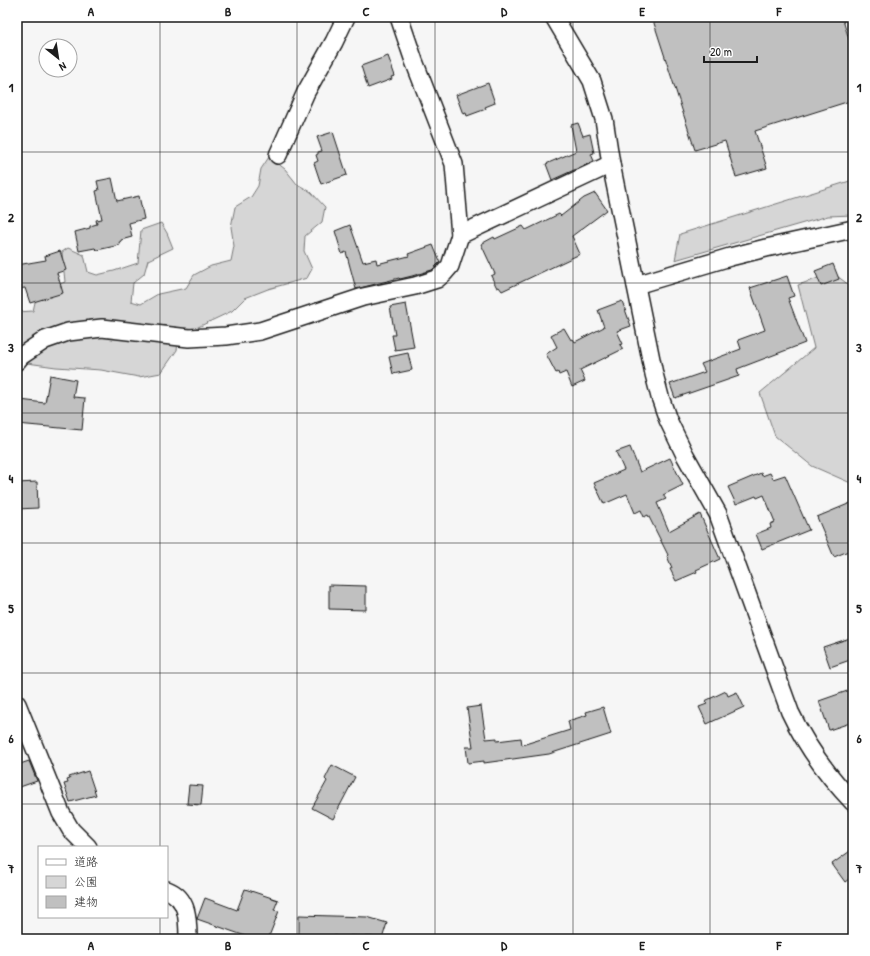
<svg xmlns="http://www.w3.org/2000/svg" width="870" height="956" viewBox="0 0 870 956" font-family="'Patrick Hand','Klee One',sans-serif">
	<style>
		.green { fill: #d6d6d6; stroke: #797979 }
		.building { fill: #c0c0c0; stroke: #1c1c1c }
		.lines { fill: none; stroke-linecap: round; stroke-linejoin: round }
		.minor-casing { stroke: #1c1c1c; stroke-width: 20 }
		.minor { stroke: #fff; stroke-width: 17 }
		.grid { fill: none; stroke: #1c1c1c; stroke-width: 1; stroke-opacity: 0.55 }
		.neatline { fill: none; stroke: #1c1c1c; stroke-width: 1.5 }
		.grid-label { font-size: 13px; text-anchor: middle; font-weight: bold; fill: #1c1c1c }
	</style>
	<rect width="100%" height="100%" fill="#f6f6f6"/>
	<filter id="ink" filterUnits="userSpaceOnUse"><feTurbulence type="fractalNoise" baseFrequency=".025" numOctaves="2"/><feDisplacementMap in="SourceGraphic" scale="8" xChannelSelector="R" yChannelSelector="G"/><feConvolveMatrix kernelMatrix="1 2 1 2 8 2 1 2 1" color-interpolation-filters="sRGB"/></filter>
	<g filter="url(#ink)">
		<g class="green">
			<polygon points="269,157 285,169 297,184 311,192 325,207 322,222 305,236 304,251 312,269 307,278 268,289 245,298 232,311 179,336 177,350 161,373 139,377 101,370 56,367 27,363 17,364 17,312 33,311 36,298 52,287 65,282 62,252 68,248 84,255 88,272 97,275 114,271 138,263 141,230 161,223 167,233 173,248 148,260 144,274 133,283 131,301 141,304 158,294 186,288 194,275 211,266 231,261 234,246 231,227 235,207 251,197 258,186 261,169"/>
			<polygon points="853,180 853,215 828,216 675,260 680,234"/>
			<polygon points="833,273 853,288 853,484 812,466 775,436 760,393 814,348 798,285"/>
		</g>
		<g class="building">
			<polygon points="652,17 842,17 853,52 853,100 755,131 767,168 736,177 725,141 695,150"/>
			<polygon points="388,56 395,76 391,77 392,79 368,88 361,66"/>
			<polygon points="488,83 495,103 485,107 486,109 467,116 466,113 463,114 456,95"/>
			<polygon points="578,123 583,136 590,134 594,153 591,154 594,161 552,180 546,164 576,151 571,125"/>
			<polygon points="333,132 347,175 321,184 314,163 318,161 316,155 318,154 318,152 322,151 317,137"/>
			<polygon points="112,178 117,201 139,196 144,219 129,223 132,237 121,240 121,242 119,242 120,245 97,250 95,248 79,251 75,232 90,228 90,226 97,224 96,220 102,219 96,191 99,190 97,181"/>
			<polygon points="595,193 607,210 572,236 580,254 502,291 499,287 497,288 491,276 495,274 481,244 494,237 495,239 523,226 526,230 559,214 561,216 584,198"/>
			<polygon points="350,225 363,262 376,259 377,264 409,256 408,254 433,245 440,262 432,270 412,276 400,279 399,278 356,289 346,252 342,254 335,231"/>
			<polygon points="60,251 66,270 57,273 63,293 30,303 25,288 17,289 17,265 46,260 45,256"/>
			<polygon points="833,264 839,279 821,286 815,271"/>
			<polygon points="787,276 794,296 788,298 805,343 737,369 739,376 675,398 670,384 705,372 701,364 741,349 738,340 765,330 750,288"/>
			<polygon points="622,301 631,326 617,331 623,344 620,345 623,349 580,370 585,381 572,387 566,372 559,375 558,372 556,373 546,354 557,347 551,335 564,328 571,340 573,339 575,342 604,327 598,310"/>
			<polygon points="406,304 414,347 395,350 392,335 395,335 390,307"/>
			<polygon points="408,353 412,370 393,374 389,357"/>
			<polygon points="50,375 76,380 73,397 85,398 82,430 17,424 17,407 20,407 20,400 45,403"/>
			<polygon points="630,447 640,472 670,458 683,485 663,495 666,499 657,503 669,531 700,514 720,559 696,570 697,572 676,581 670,569 672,568 667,556 668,555 648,515 644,517 641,510 635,513 627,494 604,504 594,483 624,470 616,452"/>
			<polygon points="761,473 762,476 770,473 773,479 785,475 809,530 762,549 756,534 771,528 770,524 775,522 764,495 757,498 756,496 736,504 728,487"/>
			<polygon points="37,482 38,508 17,509 17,483"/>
			<polygon points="853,502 853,549 834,557 817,517"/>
			<polygon points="329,585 366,586 366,610 329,609"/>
			<polygon points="853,637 853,659 830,667 823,647"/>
			<polygon points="853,689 853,722 829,730 819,701"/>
			<polygon points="726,691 728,696 737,692 744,707 707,724 699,707 707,704 705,701"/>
			<polygon points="481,706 486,739 497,738 497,741 521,738 522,745 570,730 568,721 587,715 586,712 603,707 611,734 549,754 484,763 484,761 468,763 466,747 473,747 467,708"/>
			<polygon points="29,761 37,781 17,788 17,765"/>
			<polygon points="332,765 355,777 333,819 312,808 327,781 325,779"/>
			<polygon points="88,771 96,795 70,802 64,784 68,783 67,780 70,779 69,777"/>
			<polygon points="189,785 203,786 201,805 187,804"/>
			<polygon points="853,849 853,876 845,882 832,864"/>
			<polygon points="245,889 278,900 274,910 279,911 268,939 254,939 197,919 205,898 237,910"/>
			<polygon points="299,915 367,917 387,923 382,939 371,937 350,936 350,939 336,939 336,936 299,935"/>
		</g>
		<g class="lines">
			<defs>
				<g id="minor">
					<path d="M554,17L592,81L604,119L611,164L654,374L660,397L668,420L685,455L718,514L790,712C806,746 827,775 853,802"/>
					<polyline points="278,155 306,92 334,42 346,17"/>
					<polyline points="460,235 611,164"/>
					<polyline points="636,285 730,257 766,248 853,229"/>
					<polyline points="17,361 21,356 45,340 68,332 102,328 189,338 226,336 260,331 363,297 415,286 437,279 444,273 450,266 460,235 454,164 414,61 399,17"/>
					<polyline points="17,704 61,813 71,830 88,847"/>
					<path d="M167,890C188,898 188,919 188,939"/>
				</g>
			</defs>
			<use href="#minor" class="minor-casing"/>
			<use href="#minor" class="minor"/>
		</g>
	</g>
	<path class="grid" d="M160,17V847M297,17V939M435,17V939M573,17V939M710,17V939M17,152H853M17,283H853M17,413H853M17,543H853M17,673H853M17,804H853M160,917V939"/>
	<rect width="870" height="956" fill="none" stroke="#fff" stroke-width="44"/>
	<rect x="38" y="846" width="130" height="72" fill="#ffffff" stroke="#a4a4a4"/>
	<rect x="46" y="859" width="20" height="6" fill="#ffffff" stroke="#a4a4a4"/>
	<text x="74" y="866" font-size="12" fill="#1c1c1c">道路</text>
	<rect x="46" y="876" width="20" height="12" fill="#d6d6d6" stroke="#a4a4a4"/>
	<text x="74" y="886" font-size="12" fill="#1c1c1c">公園</text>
	<rect x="46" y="896" width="20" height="12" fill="#c0c0c0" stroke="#a4a4a4"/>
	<text x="74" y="906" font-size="12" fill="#1c1c1c">建物</text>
	<g transform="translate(58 58) rotate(150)"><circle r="19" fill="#ffffff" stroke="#a4a4a4"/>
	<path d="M0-3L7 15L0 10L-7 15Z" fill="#1c1c1c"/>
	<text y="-6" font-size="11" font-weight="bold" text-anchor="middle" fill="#1c1c1c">N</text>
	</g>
	<path d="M704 56v6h53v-6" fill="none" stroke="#1c1c1c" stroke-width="2"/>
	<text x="710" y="56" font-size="12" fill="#1c1c1c" stroke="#ffffff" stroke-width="3" paint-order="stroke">20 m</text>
	<rect x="22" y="22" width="826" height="912" class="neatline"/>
	<g class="grid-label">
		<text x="91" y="16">A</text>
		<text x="228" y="16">B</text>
		<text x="366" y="16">C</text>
		<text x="504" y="16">D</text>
		<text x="642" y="16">E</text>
		<text x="779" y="16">F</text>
		<text x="11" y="92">1</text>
		<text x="859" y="92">1</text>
		<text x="11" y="222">2</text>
		<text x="859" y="222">2</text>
		<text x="11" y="352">3</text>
		<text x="859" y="352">3</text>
		<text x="11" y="483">4</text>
		<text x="859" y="483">4</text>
		<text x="11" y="613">5</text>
		<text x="859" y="613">5</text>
		<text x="11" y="743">6</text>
		<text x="859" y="743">6</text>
		<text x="11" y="873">7</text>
		<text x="859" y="873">7</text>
		<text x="91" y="950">A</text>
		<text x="228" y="950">B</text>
		<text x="366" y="950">C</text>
		<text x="504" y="950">D</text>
		<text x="642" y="950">E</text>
		<text x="779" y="950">F</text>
	</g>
</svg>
